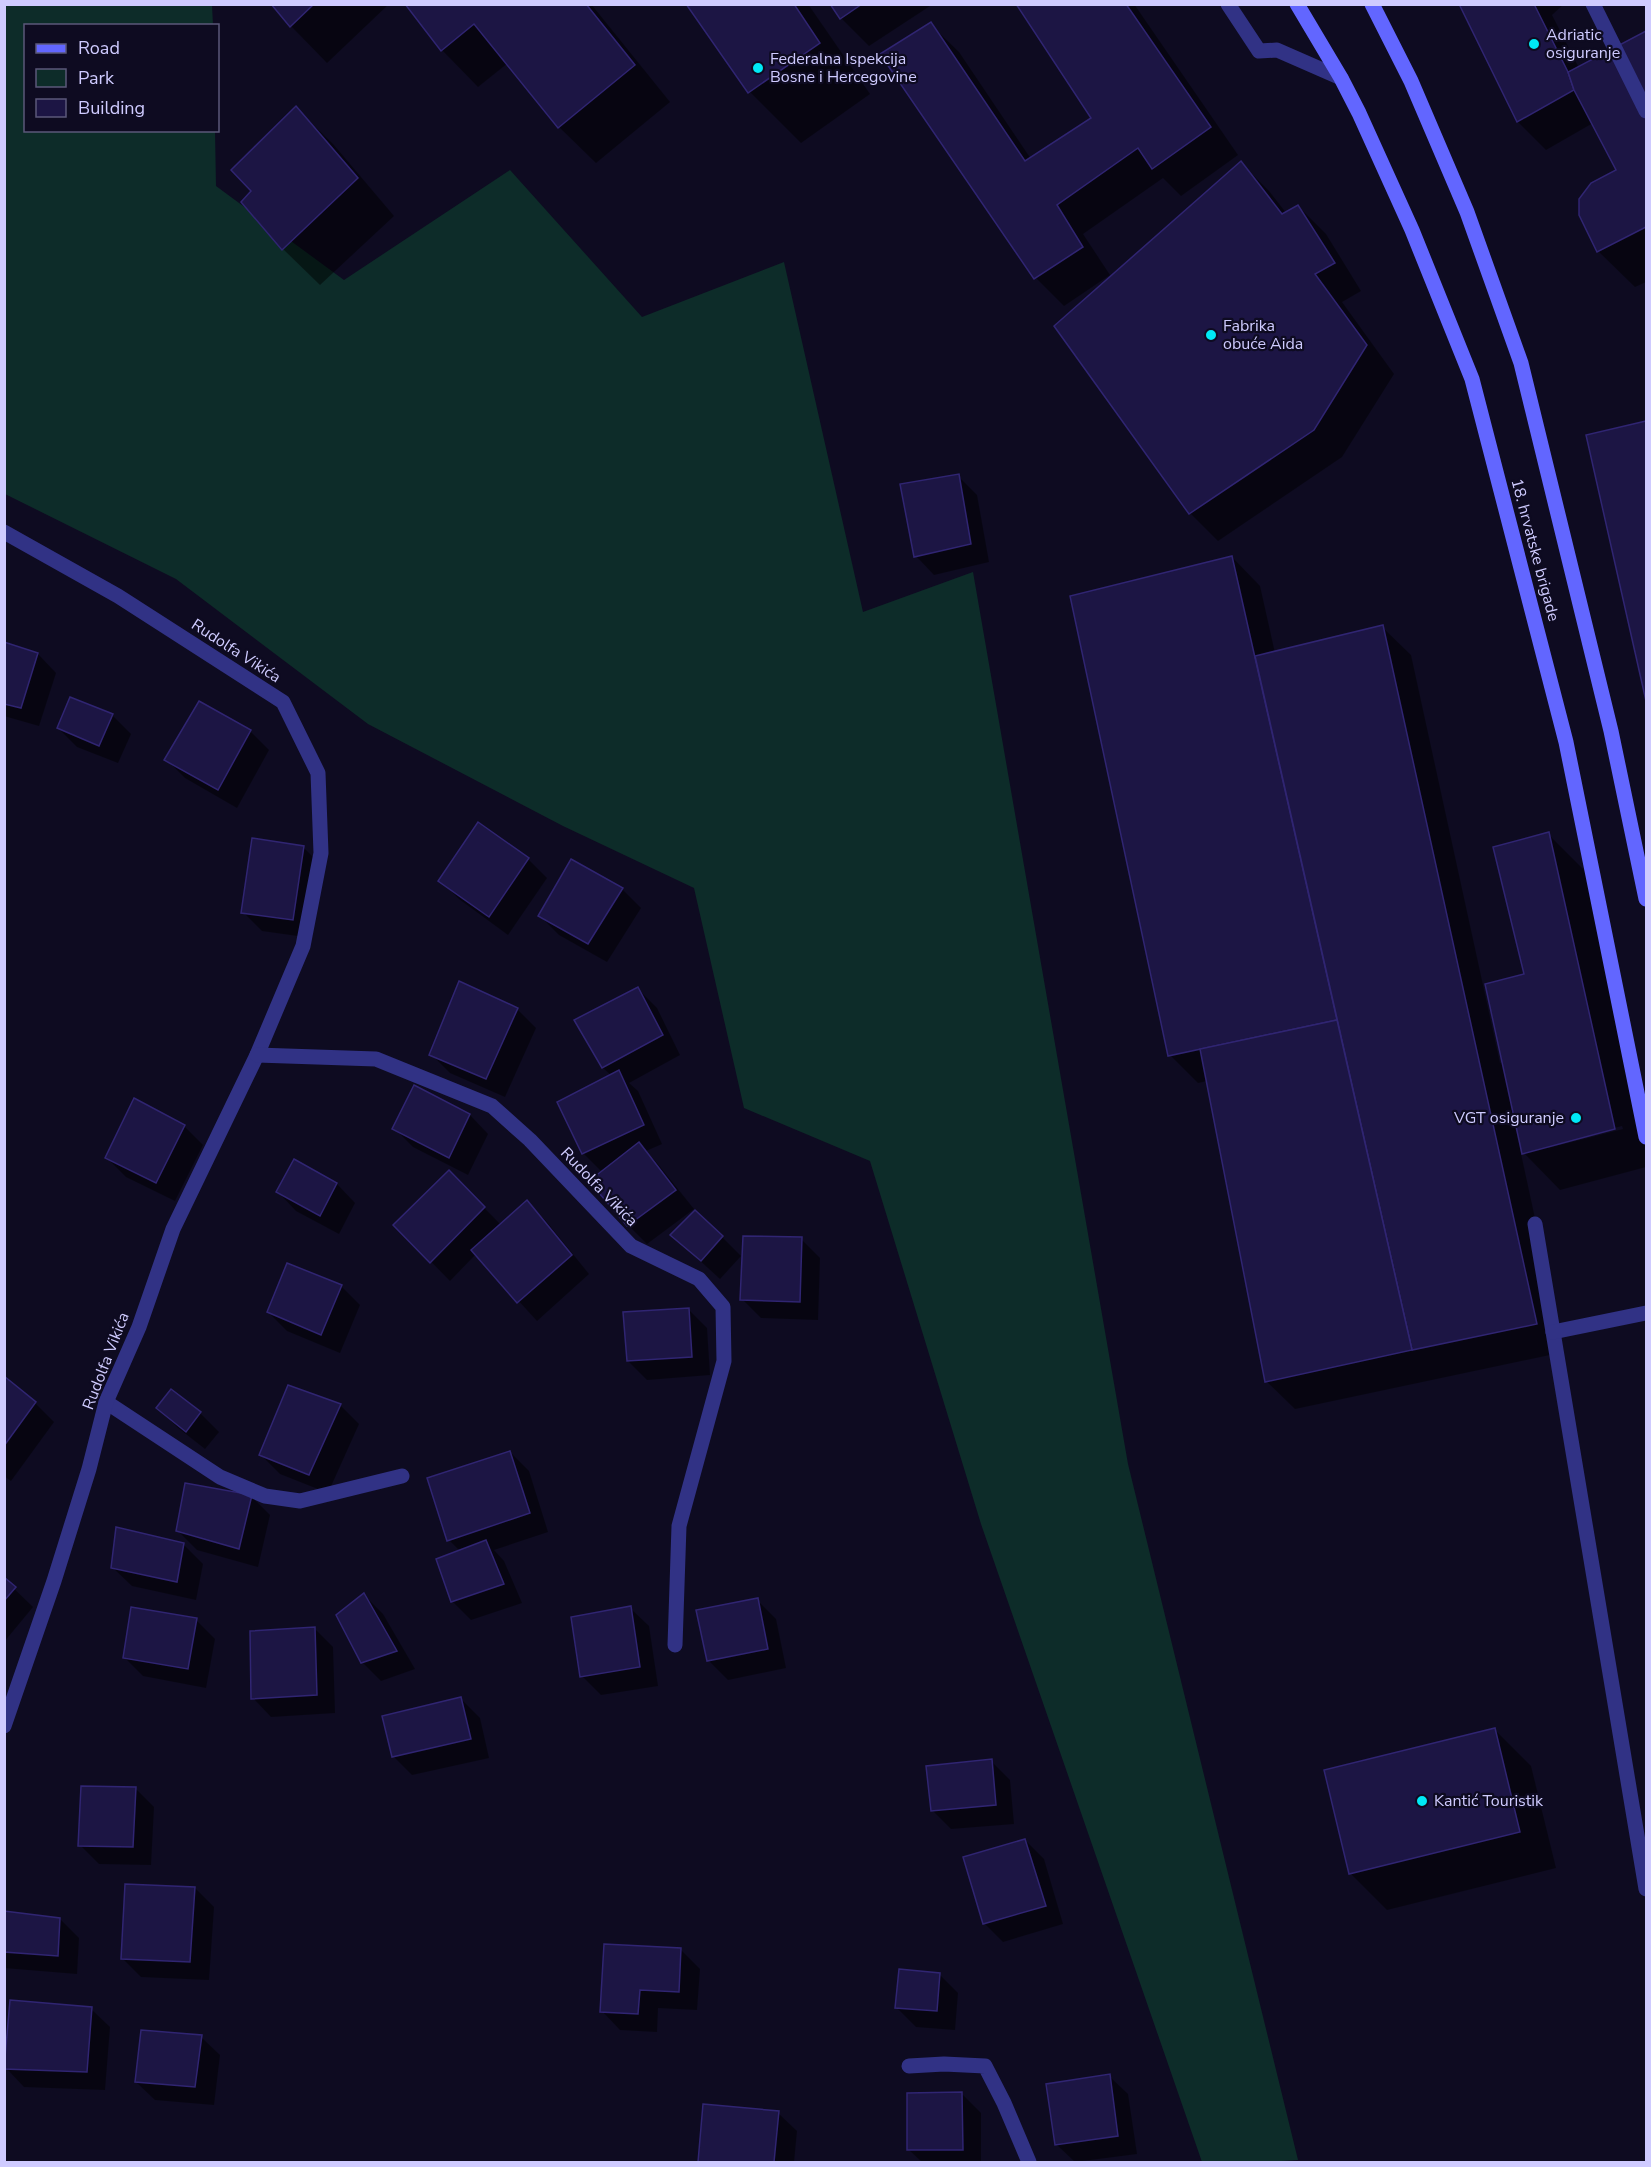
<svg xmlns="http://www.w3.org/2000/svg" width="1651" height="2167" viewBox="0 0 1651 2167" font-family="'Nunito Sans',sans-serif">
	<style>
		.green { fill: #0d2c29 }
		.shadow { fill: #0007; fill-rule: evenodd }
		.building { fill: #1c1544; stroke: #302572; stroke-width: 1.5 }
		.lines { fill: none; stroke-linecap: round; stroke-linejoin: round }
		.service { stroke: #313285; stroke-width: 15 }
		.minor { stroke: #313285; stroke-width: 15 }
		.secondary { stroke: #6266ff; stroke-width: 15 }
		.poi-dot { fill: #00e9f6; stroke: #0e0b21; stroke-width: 2 }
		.labels { text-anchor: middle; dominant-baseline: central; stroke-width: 4.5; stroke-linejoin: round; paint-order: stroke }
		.poi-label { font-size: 16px; fill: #cfcbff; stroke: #0e0b21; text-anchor: start }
		.street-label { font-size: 16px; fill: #cfcbff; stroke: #0e0b21 }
	</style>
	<rect width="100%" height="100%" fill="#0e0b21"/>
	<polygon class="green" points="176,4 212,5 213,25 26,26 26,130 215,131 216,186 344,280 510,170 642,317 784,262 863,612 973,572 1128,1464 1298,2160 1265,2162 1202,2162 981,1524 870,1161 744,1108 694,888 563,826 368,724 176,579 5,494 4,5"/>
	<g class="shadow">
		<polygon points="273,4 389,4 327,63 291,26"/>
		<polygon points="407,4 591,4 670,102 596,163 559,127 508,63 478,87 442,50 406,6"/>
		<polygon points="688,4 808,4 870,94 801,143 750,92"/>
		<polygon points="832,4 929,4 930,6 869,46 841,18"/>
		<polygon points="1018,4 1134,4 1238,155 1181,196 1163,178 1083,234 1110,275 1064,306 1036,278 882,54 930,24 959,52 1031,159 1093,118"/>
		<polygon points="1460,4 1564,4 1552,15 1579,68 1646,33 1646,282 1635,287 1598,251 1618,171 1593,123 1546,150 1518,122"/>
		<polygon points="296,108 333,144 394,216 320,285 283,249"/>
		<polygon points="1241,163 1269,191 1287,214 1298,206 1326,234 1361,291 1342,302 1394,374 1342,457 1218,541 1190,513"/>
		<polygon points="1646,422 1646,694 1588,436"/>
		<polygon points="958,476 977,495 989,562 934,575 916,556"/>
		<path d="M1232,557L1260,586L1275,653L1382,627L1411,655L1500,1063L1503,1062L1526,975L1548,834L1585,871L1646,1145V1167L1560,1190L1520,1149L1564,1352L1295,1409L1266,1381L1207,1081L1198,1083L1170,1055ZM1622,1126L1623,1129L1548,1148V1145Z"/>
		<polygon points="4,644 38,654 56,673 39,726 4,716"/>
		<polygon points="200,703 250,731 269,750 237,808 185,778 166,759"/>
		<polygon points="112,715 131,734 118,763 77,747 58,728"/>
		<polygon points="303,847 322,866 312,938 262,931 243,912"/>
		<polygon points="528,859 547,878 508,935 459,899 440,880"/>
		<polygon points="622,889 641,908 607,962 559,935 540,916"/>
		<polygon points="638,989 657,1008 680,1055 629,1083 638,1091 662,1144 646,1151 657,1163 694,1209 647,1244 628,1225 591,1181 602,1172 583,1153 612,1076 603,1068 577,1020"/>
		<polygon points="517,1009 536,1028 505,1097 450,1073 431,1054"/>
		<polygon points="415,1087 470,1115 488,1134 468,1175 413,1147 394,1128"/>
		<polygon points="184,1126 203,1145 175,1201 126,1177 107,1158"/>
		<polygon points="294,1161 337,1184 355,1203 339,1234 296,1211 278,1192"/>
		<polygon points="449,1172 501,1225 527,1202 546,1221 589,1274 537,1321 476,1254 450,1281 395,1225"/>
		<polygon points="672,1235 722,1237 741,1256 720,1279"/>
		<polygon points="801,1239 820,1258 818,1320 761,1318 742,1299"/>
		<polygon points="341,1286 360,1305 340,1353 287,1331 268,1312"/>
		<polygon points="688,1309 707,1328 710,1375 647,1380 628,1361"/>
		<polygon points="4,1378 35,1403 54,1422 11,1481 4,1476"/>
		<polygon points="340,1405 359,1424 328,1493 280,1474 261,1455"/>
		<polygon points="158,1408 200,1413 219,1432 205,1449 177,1427"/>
		<polygon points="510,1452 529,1471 548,1532 494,1550 504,1561 522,1603 471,1620 452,1601 460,1551 449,1540"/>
		<polygon points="251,1496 270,1515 258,1567 197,1550 178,1531"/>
		<polygon points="117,1529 184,1545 203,1564 196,1600 132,1586 113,1568"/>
		<polygon points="4,1579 33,1607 4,1642"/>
		<polygon points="364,1595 383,1614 415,1669 381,1681 362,1662"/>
		<polygon points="757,1600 776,1619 786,1668 728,1680 709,1661 698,1611"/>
		<polygon points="630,1608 649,1626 658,1686 601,1695 582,1676"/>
		<polygon points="196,1620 215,1639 206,1688 143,1676 124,1657"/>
		<polygon points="314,1628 333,1647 335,1713 271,1717 253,1698"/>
		<polygon points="461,1699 480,1718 489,1758 412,1775 393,1756"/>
		<polygon points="1494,1729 1531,1766 1556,1868 1387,1910 1350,1873"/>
		<polygon points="991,1761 1010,1780 1014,1824 951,1829 932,1810"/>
		<polygon points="135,1788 154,1807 151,1865 99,1864 80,1845"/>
		<polygon points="1025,1840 1044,1859 1063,1924 1003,1942 984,1923"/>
		<polygon points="195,1888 214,1907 209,1980 141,1977 122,1958"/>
		<polygon points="4,1912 60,1919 79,1938 77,1974 4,1968"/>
		<polygon points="681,1950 700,1969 697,2010 658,2008 657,2032 620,2030 602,2011"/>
		<polygon points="939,1974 958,1993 955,2030 916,2027 897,2008"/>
		<polygon points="91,2009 110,2027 105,2090 24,2087 6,2068"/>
		<polygon points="201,2037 220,2055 214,2105 155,2100 136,2082"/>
		<polygon points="1109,2076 1128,2094 1137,2154 1075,2162 1057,2145"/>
		<polygon points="962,2094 981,2113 981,2162 922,2162 909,2150"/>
		<polygon points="704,2105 778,2113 797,2131 794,2162 699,2162"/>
	</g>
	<g class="building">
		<polygon points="271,4 314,4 290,27"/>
		<polygon points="405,4 586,4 635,65 558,128 474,24 441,51"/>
		<polygon points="686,4 794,4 820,43 748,93"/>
		<polygon points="830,4 862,4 840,19"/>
		<polygon points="1016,4 1126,4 1211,127 1152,169 1138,148 1057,205 1083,247 1034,279 880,54 931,22 1025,161 1091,118"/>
		<polygon points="1459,4 1534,4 1568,72 1574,90 1517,122"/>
		<polygon points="1646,31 1646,227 1597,252 1579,215 1579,199 1591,183 1616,170 1574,90 1568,72"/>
		<polygon points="296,106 358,178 282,250 241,202 251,191 231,170"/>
		<polygon points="1241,161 1282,214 1298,205 1335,263 1315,274 1367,345 1314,430 1189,514 1054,326"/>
		<polygon points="1646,421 1646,701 1586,435"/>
		<polygon points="959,474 971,544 914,557 900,484"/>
		<polygon points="1232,556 1337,1020 1168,1056 1070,596"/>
		<polygon points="1383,625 1537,1324 1412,1350 1255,656"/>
		<polygon points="4,642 38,653 21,708 4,704"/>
		<polygon points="70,697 113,714 99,746 57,728"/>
		<polygon points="199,701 251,730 218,790 164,760"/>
		<polygon points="478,822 529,858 489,917 438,881"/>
		<polygon points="1549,832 1615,1129 1522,1154 1485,984 1524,974 1493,847"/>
		<polygon points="252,838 304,846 293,920 241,913"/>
		<polygon points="571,859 623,888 588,944 538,916"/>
		<polygon points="459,981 518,1008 486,1079 429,1055"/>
		<polygon points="638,987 663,1035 602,1068 574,1020"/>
		<polygon points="1337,1020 1412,1350 1265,1382 1200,1049"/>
		<polygon points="619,1070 644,1125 582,1154 557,1102"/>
		<polygon points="414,1085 470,1114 449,1158 392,1129"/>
		<polygon points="134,1098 185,1125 156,1183 105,1158"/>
		<polygon points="639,1142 676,1190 627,1226 589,1181"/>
		<polygon points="294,1159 337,1183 320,1216 276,1192"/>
		<polygon points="449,1170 485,1207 430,1263 393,1225"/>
		<polygon points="527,1200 572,1255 517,1303 471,1250"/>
		<polygon points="695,1210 723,1236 701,1261 670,1235"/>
		<polygon points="743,1236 802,1237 800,1302 740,1300"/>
		<polygon points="287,1263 342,1285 321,1335 267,1312"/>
		<polygon points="689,1308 692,1357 627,1361 623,1312"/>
		<polygon points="4,1376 36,1402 4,1446"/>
		<polygon points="288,1385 341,1404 309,1475 259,1455"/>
		<polygon points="171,1389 201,1412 186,1432 156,1408"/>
		<polygon points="510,1451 530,1513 447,1541 427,1478"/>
		<polygon points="185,1483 252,1495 239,1549 176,1531"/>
		<polygon points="116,1527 184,1543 177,1582 111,1568"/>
		<polygon points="486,1540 504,1584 451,1602 436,1559"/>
		<polygon points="4,1577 16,1587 4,1601"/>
		<polygon points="364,1593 397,1651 361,1663 336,1615"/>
		<polygon points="758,1598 768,1649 707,1661 696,1610"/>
		<polygon points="631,1606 640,1667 580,1677 571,1617"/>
		<polygon points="131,1607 197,1618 188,1669 123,1658"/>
		<polygon points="315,1627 317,1695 251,1699 250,1631"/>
		<polygon points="461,1697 471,1739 392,1757 382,1716"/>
		<polygon points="1495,1728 1520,1832 1349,1874 1324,1770"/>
		<polygon points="992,1759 996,1805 931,1811 926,1766"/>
		<polygon points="81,1786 136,1787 133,1847 78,1846"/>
		<polygon points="1025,1839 1046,1906 983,1924 963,1857"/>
		<polygon points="125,1884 195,1887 190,1962 121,1959"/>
		<polygon points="4,1911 60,1918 58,1956 4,1952"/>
		<polygon points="604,1944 681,1948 679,1992 640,1990 638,2014 600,2012"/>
		<polygon points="899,1969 940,1973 937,2011 895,2008"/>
		<polygon points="10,2000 92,2007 87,2072 4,2069"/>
		<polygon points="141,2030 202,2035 195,2087 135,2082"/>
		<polygon points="1110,2074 1118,2136 1055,2145 1046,2084"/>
		<polygon points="962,2092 963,2150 907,2150 907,2093"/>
		<polygon points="703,2104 779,2111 774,2162 698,2162"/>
	</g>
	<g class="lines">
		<g class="service">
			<polyline points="1228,4 1259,51 1277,50 1341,78"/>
			<polyline points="1593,4 1646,111"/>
			<polyline points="1535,1224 1646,1889"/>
			<polyline points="1553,1332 1646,1313"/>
			<polyline points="106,1402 220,1477 265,1496 300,1501 402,1476"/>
		</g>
		<g class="minor">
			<polyline points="4,532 118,596 283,702 318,773 321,853 303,946 257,1055 173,1229 139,1327 106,1402 89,1469 54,1581 4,1726"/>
			<polyline points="257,1055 376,1059 492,1106 530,1140 631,1246 699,1279 723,1307 724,1361 679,1526 675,1645"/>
			<polyline points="909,2066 944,2064 985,2066 1004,2103 1029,2162"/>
		</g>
		<g class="secondary">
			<polyline points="1297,4 1341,78 1359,113 1412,230 1472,379 1566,742 1646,1137"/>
			<polyline points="1372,4 1411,81 1467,212 1521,363 1611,731 1646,899"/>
		</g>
	</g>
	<g class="poi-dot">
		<circle cx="1534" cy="44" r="6"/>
		<circle cx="758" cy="68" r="6"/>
		<circle cx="1211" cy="335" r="6"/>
		<circle cx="1576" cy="1118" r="6"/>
		<circle cx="1422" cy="1801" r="6"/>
	</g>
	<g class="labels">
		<g class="poi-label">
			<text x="1546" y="35">Adriatic<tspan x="1546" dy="18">osiguranje</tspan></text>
			<text x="770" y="59">Federalna Ispekcija<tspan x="770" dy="18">Bosne i Hercegovine</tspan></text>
			<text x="1223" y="326">Fabrika<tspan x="1223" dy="18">obuće Aida</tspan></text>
			<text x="1564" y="1118" text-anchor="end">VGT osiguranje</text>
			<text x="1434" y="1801">Kantić Touristik</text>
		</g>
		<g class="street-label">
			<text transform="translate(1535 550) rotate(75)">18. hrvatske brigade</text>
			<text transform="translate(236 651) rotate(33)">Rudolfa Vikića</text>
			<text transform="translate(599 1187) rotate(46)">Rudolfa Vikića</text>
			<text transform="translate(106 1361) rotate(-69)">Rudolfa Vikića</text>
		</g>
	</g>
	<rect width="1651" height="2167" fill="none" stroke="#cfcbff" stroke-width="12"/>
	<rect x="24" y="24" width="195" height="108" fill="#0e0b21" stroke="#5b587a" stroke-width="1.5"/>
	<rect x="36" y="44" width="30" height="9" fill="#6266ff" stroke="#5b587a" stroke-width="1.5"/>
	<text x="78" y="54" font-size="18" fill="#cfcbff">Road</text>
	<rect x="36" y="69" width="30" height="18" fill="#0d2c29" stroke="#5b587a" stroke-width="1.5"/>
	<text x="78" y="84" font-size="18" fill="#cfcbff">Park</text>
	<rect x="36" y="99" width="30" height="18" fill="#1c1544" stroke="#5b587a" stroke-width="1.5"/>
	<text x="78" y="114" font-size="18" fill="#cfcbff">Building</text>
</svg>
